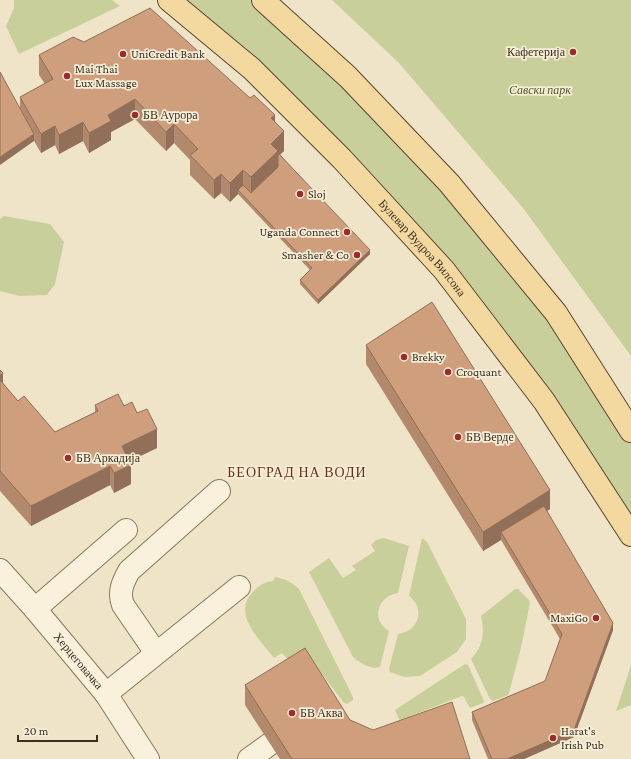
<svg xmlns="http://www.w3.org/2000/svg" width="631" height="759" viewBox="0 0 631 759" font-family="'Crimson Pro',serif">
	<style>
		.green { fill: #c9cf9b }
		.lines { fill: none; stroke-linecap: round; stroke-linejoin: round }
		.minor-casing { stroke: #8d765c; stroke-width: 24 }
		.major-casing { stroke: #5b4430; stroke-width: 24 }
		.minor { stroke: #faf1dc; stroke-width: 22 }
		.major { stroke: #f3d9a0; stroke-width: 22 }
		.wall { fill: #b2896c }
		.shaded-wall { fill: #916f58 }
		.building { fill: #cf9f7d; stroke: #916f58 }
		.poi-dot { fill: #9e2a2b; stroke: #f7eed8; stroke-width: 1.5 }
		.labels { text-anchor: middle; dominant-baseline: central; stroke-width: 3.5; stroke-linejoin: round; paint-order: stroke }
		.poi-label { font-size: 12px; fill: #3d2e20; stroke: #f7eed8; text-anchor: start }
		.park-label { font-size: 12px; font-style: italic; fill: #4d5a26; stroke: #f7eed8 }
		.street-label { font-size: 12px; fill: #3d2e20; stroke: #f7eed8 }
		.quarter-label { font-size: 14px; letter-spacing: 1px; fill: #6b2e1e; stroke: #f7eed8 }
	</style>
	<rect width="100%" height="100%" fill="#f0e4c8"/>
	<g class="green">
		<polygon points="14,0 112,0 120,6 19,54 6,26 14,8"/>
		<polygon points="169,0 263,0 449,183 631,431 631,535 444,270"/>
		<polygon points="332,0 631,0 631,356 523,208 399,63"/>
		<polygon points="4,216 50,224 64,242 55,284 47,295 20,296 0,291 0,219"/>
		<path d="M384,538L409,546L398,593C378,596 370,619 389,631L380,667C372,670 359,663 353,657L309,572L329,558L343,578L356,570L352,566L375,551L371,545L376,540Z"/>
		<path d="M422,538L427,542L466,619V639L457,652L420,676L404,677L390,672L389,669L398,634C419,631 426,609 409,596Z"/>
		<path d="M275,577C285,579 292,582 299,589L353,697V700L347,704L344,703L316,666L291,663L282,653L274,658C261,641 232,615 252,593C258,586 264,582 273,581Z"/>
		<path d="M515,589H518L529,600L530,603L521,648L509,693L508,695L493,701L490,699L471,659C483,646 485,633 481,616Z"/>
		<polygon points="465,664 468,665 484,701 483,703 470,708 464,697 462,696 400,720 399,719 395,710"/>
		<polygon points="631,665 631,705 616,711"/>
	</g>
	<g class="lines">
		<defs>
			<g id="minor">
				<path id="s1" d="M0,570L35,609L106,694L148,759"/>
				<polyline points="35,609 126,530"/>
				<path d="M156,653L123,605C118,592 123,582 129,571L219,491"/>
				<polyline points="106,694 239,587"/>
				<polyline points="249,759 270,744"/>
			</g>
			<g id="major">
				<path id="s2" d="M169,0L252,69L342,159L444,270L544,401L631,535"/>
				<polyline points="263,0 348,77 449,183 556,313 631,431"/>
			</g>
		</defs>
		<use href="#minor" class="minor-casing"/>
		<use href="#major" class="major-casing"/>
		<use href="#minor" class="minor"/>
		<use href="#major" class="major"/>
	</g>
	<g class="wall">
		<polygon points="84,42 275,122 284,151 280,155 370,254 318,304 300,284 300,280 310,270 238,194 230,202 221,193 214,199 190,175 190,160 174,143 166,151 135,119 111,132 111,140 89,153 83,141 59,154 55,145 41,153 34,141 20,109 20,97 45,84 39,75 39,55"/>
		<polygon points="366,345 550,509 547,511 613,630 574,737 524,759 488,759 472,720 472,712 545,681 560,639 501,540 483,551 366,364"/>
		<polygon points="0,370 3,383 18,401 55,432 95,412 95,405 124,406 137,413 157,448 129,461 131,484 114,493 110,485 31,526 0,491"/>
		<polygon points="245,685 350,720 373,730 470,759 280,759 245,705"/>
	</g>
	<g class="shaded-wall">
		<polygon points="135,99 135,119 111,132 111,140 89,153 89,133 108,115"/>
		<polygon points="275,115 275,134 271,118"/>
		<polygon points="83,122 83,141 59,154 59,135"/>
		<polygon points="174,124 174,143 166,151 166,132"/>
		<polygon points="55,126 55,145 41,153 41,134"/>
		<polygon points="284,131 284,151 278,156 278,170 251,196 251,177 271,144"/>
		<polygon points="34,134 34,141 0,165 0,157"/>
		<polygon points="243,170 243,189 238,190 238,194 230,202 230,183"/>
		<polygon points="221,174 221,193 214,199 214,180"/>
		<polygon points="370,250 370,254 318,304 318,300"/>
		<polygon points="3,373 3,393 0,395 0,376"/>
		<polygon points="157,429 157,448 122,465 122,446"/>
		<polygon points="131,465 131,484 114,493 114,473"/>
		<polygon points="110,466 110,485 31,526 31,506"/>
		<polygon points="550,490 550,509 504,538 501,532 501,540 483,551 483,532"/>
		<polygon points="613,623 613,630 574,737 524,759 507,759"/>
	</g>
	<g class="building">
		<polygon points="150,8 250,98 254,95 275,115 271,118 284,131 271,144 278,151 251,177 243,170 230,183 221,174 214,180 190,155 198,149 174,124 166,132 135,99 108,115 111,121 89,133 83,122 59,135 55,126 41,134 20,97 53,79 39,55 73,37 84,42"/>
		<polygon points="0,72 34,134 0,157"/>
		<polygon points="278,153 370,250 318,300 300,280 312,268 238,190 243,185 251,193 278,167"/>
		<polygon points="432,302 550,490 483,532 366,345"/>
		<polygon points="0,370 3,373 0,376"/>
		<polygon points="0,380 18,401 24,396 55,432 98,411 95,405 118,394 124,406 132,402 137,413 147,409 157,429 122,446 131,465 114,473 110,466 31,506 0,471"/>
		<polygon points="544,506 613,623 574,730 507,759 492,759 472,712 545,681 562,634 501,532"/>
		<polygon points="305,648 350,720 373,730 452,702 470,759 292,759 245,685"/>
	</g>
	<g class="poi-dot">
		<circle cx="573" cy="52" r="4"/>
		<circle cx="123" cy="54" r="4"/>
		<circle cx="67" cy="76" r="4"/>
		<circle cx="135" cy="115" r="4"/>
		<circle cx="300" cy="194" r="4"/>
		<circle cx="347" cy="232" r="4"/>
		<circle cx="357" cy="255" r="4"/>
		<circle cx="404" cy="357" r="4"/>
		<circle cx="448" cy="372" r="4"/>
		<circle cx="458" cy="437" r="4"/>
		<circle cx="68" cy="458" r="4"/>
		<circle cx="596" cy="618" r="4"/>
		<circle cx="292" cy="713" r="4"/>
		<circle cx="553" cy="738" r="4"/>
	</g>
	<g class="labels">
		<g class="poi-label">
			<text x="565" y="52" text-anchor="end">Кафетерија</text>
			<text x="131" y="54">UniCredit Bank</text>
			<text x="75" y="69">Mai Thai<tspan x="75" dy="14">Lux Massage</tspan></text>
			<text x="143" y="115">БВ Аурора</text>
			<text x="308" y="194">Sloj</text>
			<text x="339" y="232" text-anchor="end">Uganda Connect</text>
			<text x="349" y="255" text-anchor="end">Smasher &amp; Co</text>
			<text x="412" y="357">Brekky</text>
			<text x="456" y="372">Croquant</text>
			<text x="466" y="437">БВ Верде</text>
			<text x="76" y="458">БВ Аркадија</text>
			<text x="588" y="618" text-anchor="end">MaxiGo</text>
			<text x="300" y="713">БВ Аква</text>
			<text x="561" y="731">Harat's<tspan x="561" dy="14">Irish Pub</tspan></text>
		</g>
		<g class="park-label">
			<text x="540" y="90">Савски парк</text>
		</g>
		<g class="street-label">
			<text stroke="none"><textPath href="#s2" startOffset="355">Булевар Вудроа Вилсона</textPath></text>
			<text stroke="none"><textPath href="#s1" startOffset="120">Херцеговачка</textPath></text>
		</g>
		<g class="quarter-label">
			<text x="297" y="472">БЕОГРАД НА ВОДИ</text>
		</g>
	</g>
	<path d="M18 735v6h79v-6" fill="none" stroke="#3d2e20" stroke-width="2"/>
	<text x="24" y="735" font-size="12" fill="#3d2e20" stroke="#f7eed8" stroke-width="3" paint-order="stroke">20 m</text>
</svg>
